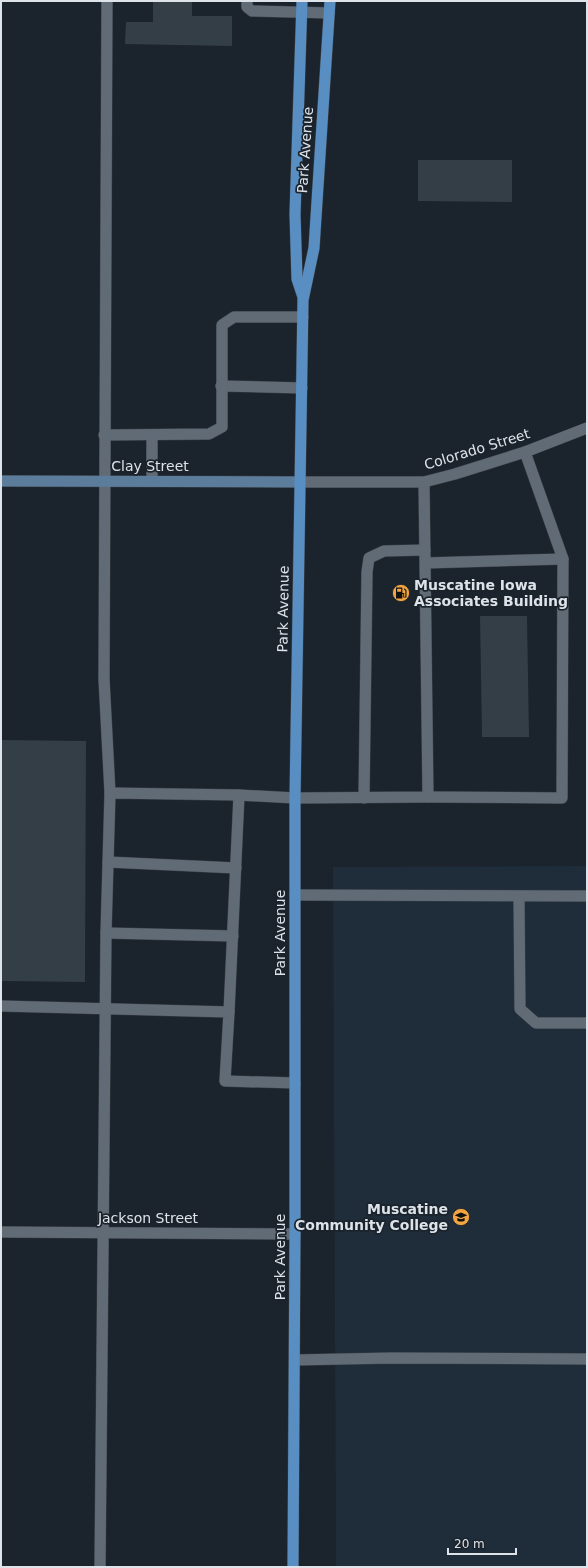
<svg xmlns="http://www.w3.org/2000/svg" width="588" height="1568" viewBox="0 0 588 1568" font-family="'DejaVu Sans',sans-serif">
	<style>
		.built { fill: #1f2c3a }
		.building { fill: #343e47 }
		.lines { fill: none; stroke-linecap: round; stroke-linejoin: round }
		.service-casing { stroke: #3a4047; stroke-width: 12 }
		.minor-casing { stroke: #3a4047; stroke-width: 12 }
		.tertiary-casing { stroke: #3a4047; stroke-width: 12 }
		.secondary-casing { stroke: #3a4047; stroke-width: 12 }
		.primary-casing { stroke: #3a4047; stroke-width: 12 }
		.service { stroke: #616b76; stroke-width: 11 }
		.minor { stroke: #616b76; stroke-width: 11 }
		.tertiary { stroke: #616b76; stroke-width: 11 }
		.secondary { stroke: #5c7c9c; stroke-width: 11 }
		.primary { stroke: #588ec2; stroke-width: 11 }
		.labels { text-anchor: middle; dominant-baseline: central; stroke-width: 3.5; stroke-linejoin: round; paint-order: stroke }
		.street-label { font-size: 14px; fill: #dde3e9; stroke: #1b232c }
		.poi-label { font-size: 14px; font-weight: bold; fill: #dde3e9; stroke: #1b232c; text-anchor: start }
	</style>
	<rect width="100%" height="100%" fill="#1b232c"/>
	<polygon class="built" points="587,866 587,1567 336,1567 333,867"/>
	<g class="building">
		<polygon points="153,1 192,1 192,16 232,16 232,46 125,44 126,22 153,22"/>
		<polygon points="418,160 512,160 512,202 418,201"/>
		<polygon points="480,616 527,616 529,737 482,737"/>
		<polygon points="1,740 86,741 85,982 1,981"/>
	</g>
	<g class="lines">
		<defs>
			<g id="service">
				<polyline points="107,1 104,679 110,793"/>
				<polyline points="247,1 247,7 252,11 329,13"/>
				<polyline points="221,386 302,388"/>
				<polyline points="104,435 209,434 222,427 222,325 234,317 303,317"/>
				<polyline points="152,435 152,481"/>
				<polyline points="426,563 563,559"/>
				<polyline points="428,797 562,798 563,559 525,452"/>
				<polyline points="364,798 367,572 369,558 384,551 425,550"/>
				<polyline points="108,862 236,868"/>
				<polyline points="295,895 587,896"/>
				<polyline points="519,896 520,1009 536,1023 587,1023"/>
				<polyline points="106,933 233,936"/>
				<polyline points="1,1006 229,1012 225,1081 295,1083"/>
				<polyline points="229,1012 239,795"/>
				<polyline points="295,1360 391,1358 587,1359"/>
				<polyline points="100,1567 106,933 110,793 239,795 295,798 428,797 424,482"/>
			</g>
			<polyline id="minor" points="1,1232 295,1234"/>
			<polyline id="tertiary" points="300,482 424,482 455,474 525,452 587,428"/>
			<polyline id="secondary" points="1,481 300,482"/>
			<g id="primary">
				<polyline points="302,1 295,214 297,279 303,297"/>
				<polyline points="293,1567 295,1234 295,798 303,300 314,248 330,1"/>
			</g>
		</defs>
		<use href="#service" class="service-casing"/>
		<use href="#minor" class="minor-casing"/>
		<use href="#tertiary" class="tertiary-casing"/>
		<use href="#secondary" class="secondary-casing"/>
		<use href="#primary" class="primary-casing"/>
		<use href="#service" class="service"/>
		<use href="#minor" class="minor"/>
		<use href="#tertiary" class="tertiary"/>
		<use href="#secondary" class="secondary"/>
		<use href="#primary" class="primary"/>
	</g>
	<defs>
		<symbol id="fuel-disc" viewBox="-11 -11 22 22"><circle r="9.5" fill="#f2a541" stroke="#1b232c"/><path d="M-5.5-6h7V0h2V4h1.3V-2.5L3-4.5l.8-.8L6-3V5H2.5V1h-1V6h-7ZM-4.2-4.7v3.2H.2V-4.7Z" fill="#111"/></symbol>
		<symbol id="university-disc" viewBox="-11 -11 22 22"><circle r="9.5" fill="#f2a541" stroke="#1b232c"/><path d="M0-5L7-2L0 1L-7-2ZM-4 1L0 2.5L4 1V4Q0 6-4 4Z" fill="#111"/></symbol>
	</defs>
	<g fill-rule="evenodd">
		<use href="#fuel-disc" x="391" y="583" width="20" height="20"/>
		<use href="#university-disc" x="451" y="1207" width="20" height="20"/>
	</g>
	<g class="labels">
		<g class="street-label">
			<text transform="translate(305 150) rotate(-86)">Park Avenue</text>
			<text transform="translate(477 449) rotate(-17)">Colorado Street</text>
			<text x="150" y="466">Clay Street</text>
			<text transform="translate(283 609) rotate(-89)">Park Avenue</text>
			<text transform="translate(280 933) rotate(-90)">Park Avenue</text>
			<text x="148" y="1218">Jackson Street</text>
			<text transform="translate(280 1257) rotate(-90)">Park Avenue</text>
		</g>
		<g class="poi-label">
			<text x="414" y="585">Muscatine Iowa<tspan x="414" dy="16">Associates Building</tspan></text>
			<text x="448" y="1209" text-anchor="end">Muscatine<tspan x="448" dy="16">Community College</tspan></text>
		</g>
	</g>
	<rect width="588" height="1568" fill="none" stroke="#dde3e9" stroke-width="4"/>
	<path d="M448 1548v6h68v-6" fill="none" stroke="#dde3e9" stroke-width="2"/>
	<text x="454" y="1548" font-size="12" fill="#dde3e9" stroke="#1b232c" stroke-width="3" paint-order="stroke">20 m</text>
</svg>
